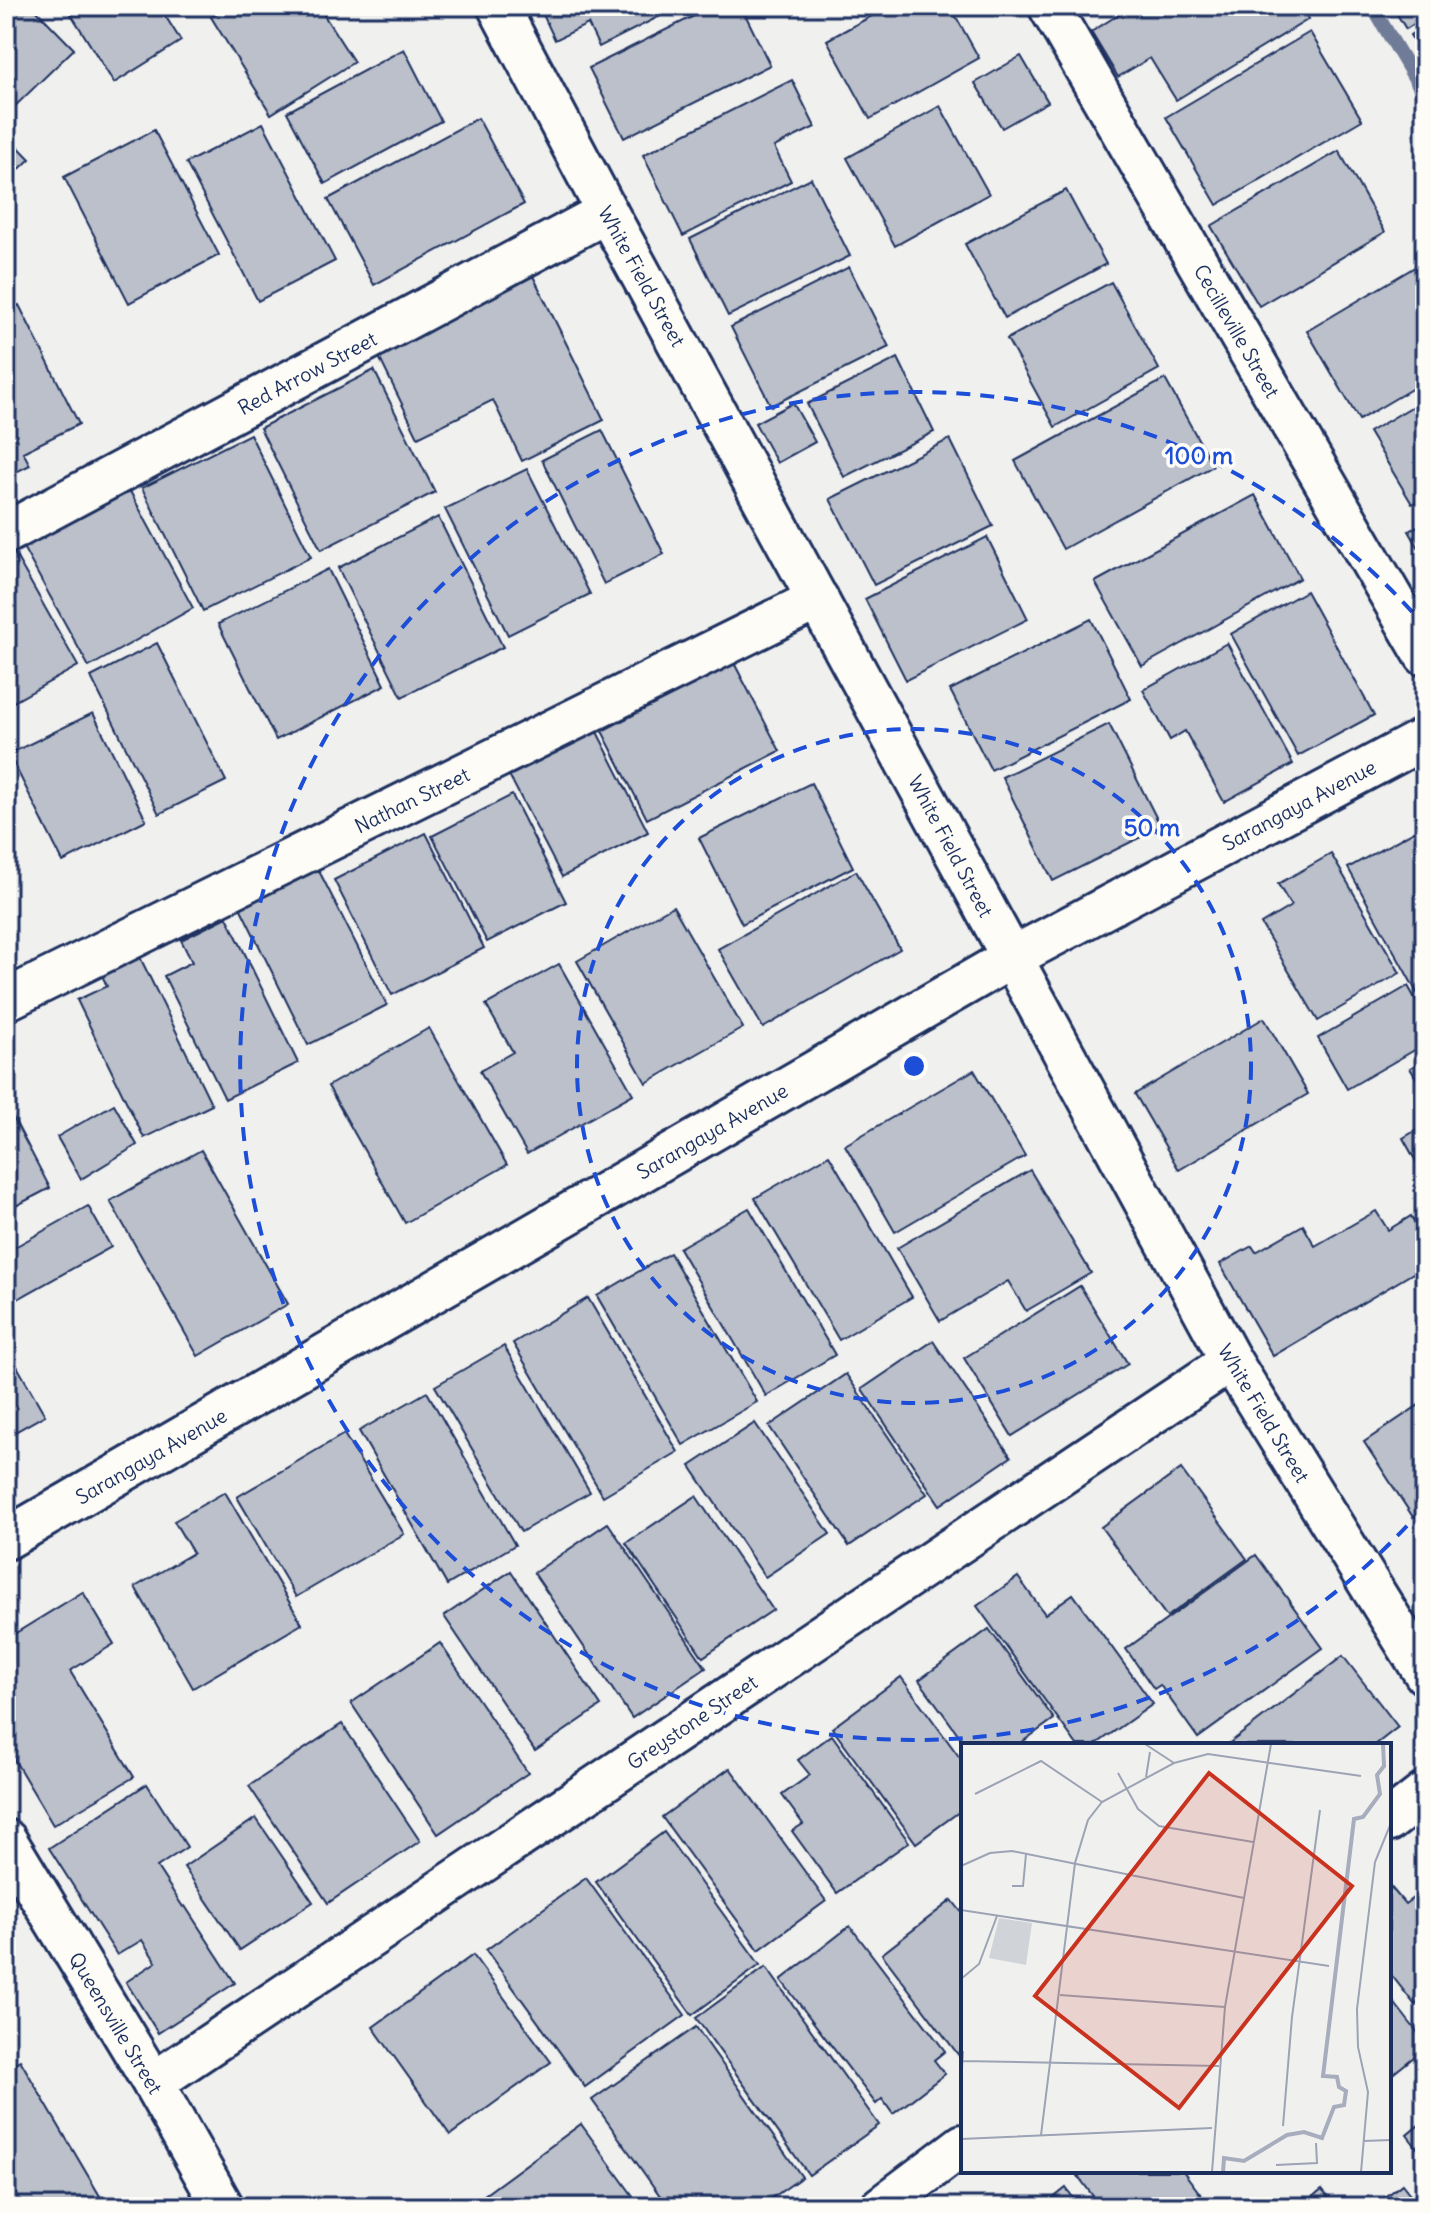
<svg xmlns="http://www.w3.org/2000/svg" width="1431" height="2213" viewBox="0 0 1431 2213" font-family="Delius,sans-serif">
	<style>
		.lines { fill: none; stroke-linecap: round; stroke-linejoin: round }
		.stream { stroke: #6f7b97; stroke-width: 14 }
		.building { fill: #bbc0ca; stroke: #1b2f5e; stroke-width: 2 }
		.street-casing { stroke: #1b2f5e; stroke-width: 46 }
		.street { stroke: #fdfcf7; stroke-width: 40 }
		.ring { fill: none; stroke: #1d4ed8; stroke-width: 4; stroke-dasharray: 14 10 }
		.labels { text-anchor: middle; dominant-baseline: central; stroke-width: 7; stroke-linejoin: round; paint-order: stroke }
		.street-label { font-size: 20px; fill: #1b2f5e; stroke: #fdfcf7 }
		.inset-river { fill: none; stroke: #a7adbd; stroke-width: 4 }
		.inset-road { fill: none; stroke: #9ba3b4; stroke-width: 2 }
		.view { fill: #c8321e; fill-opacity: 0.15; stroke: #c8321e; stroke-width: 4 }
		.inset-edge { fill: none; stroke: #1b2f5e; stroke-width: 4 }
		.centre { fill: #1d4ed8; stroke: #fdfcf7; stroke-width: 4 }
		.ring-label { font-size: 24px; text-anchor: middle; font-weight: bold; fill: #1d4ed8; stroke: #fdfcf7; stroke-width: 7; stroke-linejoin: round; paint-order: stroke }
	</style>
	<rect width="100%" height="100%" fill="#f0f0ee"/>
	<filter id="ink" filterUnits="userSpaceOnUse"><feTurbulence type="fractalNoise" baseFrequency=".0125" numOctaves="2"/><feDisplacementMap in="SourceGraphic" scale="16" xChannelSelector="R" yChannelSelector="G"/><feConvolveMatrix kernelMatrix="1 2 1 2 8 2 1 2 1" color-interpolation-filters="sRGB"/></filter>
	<g filter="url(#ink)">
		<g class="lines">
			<polyline class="stream" points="1372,6 1425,96"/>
		</g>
		<g class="building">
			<polygon points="6,6 32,6 74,49 6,115"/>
			<polygon points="66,6 159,6 181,41 114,83"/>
			<polygon points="229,6 318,6 354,62 271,114 211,17"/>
			<polygon points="539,6 680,6 599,47 588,24 555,40"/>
			<polygon points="714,6 741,6 770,65 624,138 589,68"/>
			<polygon points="890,6 950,6 979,58 870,119 827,40"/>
			<polygon points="1128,6 1301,6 1309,19 1176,100 1150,58 1118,77 1091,32 1129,8"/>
			<polygon points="1392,6 1425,6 1425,17 1406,29"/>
			<polygon points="1425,25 1425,59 1410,35"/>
			<polygon points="1310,32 1362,120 1217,205 1166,117"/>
			<polygon points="404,49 441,121 325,184 287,112"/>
			<polygon points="1021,56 1048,102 1002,128 975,83"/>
			<polygon points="792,80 815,127 774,147 791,181 683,236 643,155"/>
			<polygon points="940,106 989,194 895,246 847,158"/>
			<polygon points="478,118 524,204 374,285 328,199"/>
			<polygon points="263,123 335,261 258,301 186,163"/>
			<polygon points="154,130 219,255 129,303 64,177"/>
			<polygon points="6,134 30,159 6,182"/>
			<polygon points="1339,151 1385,232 1259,306 1211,226"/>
			<polygon points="811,178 850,256 728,316 690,239"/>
			<polygon points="1066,190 1106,264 1005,318 965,244"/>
			<polygon points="1425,261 1425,381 1359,420 1307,331"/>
			<polygon points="849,267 889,347 771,406 731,327"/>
			<polygon points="533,276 604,420 522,461 493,400 418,437 377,353"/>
			<polygon points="1111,282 1159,369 1055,427 1007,339"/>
			<polygon points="19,305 79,424 23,452 30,465 6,477 6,311"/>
			<polygon points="898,358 934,432 844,477 807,404"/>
			<polygon points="374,370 435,492 321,550 260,428"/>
			<polygon points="1165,379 1213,466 1063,549 1015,461"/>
			<polygon points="1425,399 1425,497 1412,504 1369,432"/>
			<polygon points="793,403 815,442 777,463 755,423"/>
			<polygon points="602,430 664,554 604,584 542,460"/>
			<polygon points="250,434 311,557 203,611 142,488"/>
			<polygon points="950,439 993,526 874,585 830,499"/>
			<polygon points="527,469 590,594 508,635 445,509"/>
			<polygon points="125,482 193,608 89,667 19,540"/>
			<polygon points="1255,495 1300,578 1142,666 1095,582"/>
			<polygon points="438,517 503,647 402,697 338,568"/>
			<polygon points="1425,522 1425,559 1409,531"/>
			<polygon points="987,537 1028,619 906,680 865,599"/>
			<polygon points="8,542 78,666 6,706 6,543"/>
			<polygon points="328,569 385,685 276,740 218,624"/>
			<polygon points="1306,591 1374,715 1298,756 1231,634"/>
			<polygon points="1091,619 1131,699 991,770 950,690"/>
			<polygon points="157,643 226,781 159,814 91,677"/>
			<polygon points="1227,643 1293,764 1224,802 1185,731 1170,740 1143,690"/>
			<polygon points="734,663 780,751 647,819 602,731"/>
			<polygon points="93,713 146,820 63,862 9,754"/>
			<polygon points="1109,724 1161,827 1053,881 1002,777"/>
			<polygon points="594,726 648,832 562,877 507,771"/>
			<polygon points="811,783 853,867 742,924 699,838"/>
			<polygon points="512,795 566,902 487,942 432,836"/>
			<polygon points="1425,825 1425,998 1421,1000 1348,868"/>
			<polygon points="426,833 484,948 392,995 334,880"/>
			<polygon points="1331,854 1400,973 1318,1021 1261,924 1291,906 1278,884"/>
			<polygon points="315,863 387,1005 308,1045 238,903"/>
			<polygon points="856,871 900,949 763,1028 718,949"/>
			<polygon points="673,906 743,1028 646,1083 577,961"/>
			<polygon points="227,917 298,1063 225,1099 164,976 192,962 181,940"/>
			<polygon points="136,949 212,1105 144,1138 77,1000 107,986 98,967"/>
			<polygon points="559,964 633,1094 527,1154 480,1071 513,1052 486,1005"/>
			<polygon points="1408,986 1425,1016 1425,1044 1347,1089 1318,1038"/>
			<polygon points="1264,1018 1308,1094 1179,1170 1135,1094"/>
			<polygon points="429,1028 507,1165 405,1223 328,1086"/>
			<polygon points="1425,1059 1425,1093 1410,1068"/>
			<polygon points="974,1070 1025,1156 895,1232 845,1145"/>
			<polygon points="6,1104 50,1188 6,1211"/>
			<polygon points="114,1104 137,1145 81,1179 57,1137"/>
			<polygon points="1425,1125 1425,1170 1422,1172 1403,1138"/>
			<polygon points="201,1150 288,1304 198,1356 110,1201"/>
			<polygon points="829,1155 912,1297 839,1340 755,1198"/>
			<polygon points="1030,1170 1091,1273 1026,1311 1008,1281 940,1321 897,1248"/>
			<polygon points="88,1206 111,1247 7,1305 6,1252"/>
			<polygon points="749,1208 835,1355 766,1396 679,1248"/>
			<polygon points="1376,1211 1388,1230 1411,1216 1425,1241 1425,1266 1273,1356 1220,1264 1252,1246 1256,1252 1303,1225 1315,1246"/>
			<polygon points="670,1253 757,1402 683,1445 597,1296"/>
			<polygon points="1080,1286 1128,1364 1012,1436 964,1358"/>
			<polygon points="588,1298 678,1452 603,1496 513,1343"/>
			<polygon points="933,1341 1011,1457 940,1505 862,1389"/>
			<polygon points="504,1346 590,1492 521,1532 435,1386"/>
			<polygon points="6,1347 45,1415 6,1437"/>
			<polygon points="846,1374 927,1494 849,1546 769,1426"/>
			<polygon points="427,1392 515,1545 447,1585 359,1431"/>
			<polygon points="1425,1401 1425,1509 1413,1517 1364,1442"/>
			<polygon points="755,1423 830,1534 765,1577 690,1466"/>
			<polygon points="344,1434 404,1534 296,1597 237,1497"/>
			<polygon points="1181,1469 1247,1559 1167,1617 1101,1527"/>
			<polygon points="225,1492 302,1624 193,1688 135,1587 193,1553 174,1521"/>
			<polygon points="696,1496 773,1610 703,1657 626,1543"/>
			<polygon points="608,1523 706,1668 632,1718 534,1573"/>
			<polygon points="1256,1555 1323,1648 1198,1738 1160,1685 1154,1689 1126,1649"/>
			<polygon points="511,1571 601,1706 535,1751 444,1616"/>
			<polygon points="1018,1577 1045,1614 1073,1594 1153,1704 1095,1745 1077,1745 977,1606"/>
			<polygon points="83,1592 114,1644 70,1671 134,1777 53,1825 6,1746 6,1639"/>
			<polygon points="989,1629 1054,1719 1018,1745 966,1745 919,1680"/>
			<polygon points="440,1643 528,1773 438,1834 351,1703"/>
			<polygon points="1343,1656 1398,1727 1375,1745 1227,1745"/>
			<polygon points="901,1677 963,1762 963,1809 916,1843 832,1728"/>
			<polygon points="342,1724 420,1841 328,1903 249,1786"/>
			<polygon points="832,1735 909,1842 837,1893 792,1831 803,1824 782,1795 810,1775 798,1760"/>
			<polygon points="730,1768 826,1901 759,1950 662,1817"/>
			<polygon points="147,1784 187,1847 157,1867 183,1907 185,1906 235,1983 158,2033 126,1982 156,1962 142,1940 117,1955 49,1848"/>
			<polygon points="256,1818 313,1902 240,1950 184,1867"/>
			<polygon points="664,1832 760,1965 692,2015 596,1882"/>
			<polygon points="586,1878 685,2015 585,2087 486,1950"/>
			<polygon points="1389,1885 1405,1904 1425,1889 1425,1997 1415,2005 1389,1972"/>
			<polygon points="952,1900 963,1914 963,2061 882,1954"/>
			<polygon points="850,1926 945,2051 934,2060 945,2074 893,2114 882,2099 876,2104 781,1980"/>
			<polygon points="473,1955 551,2062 450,2135 373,2027"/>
			<polygon points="766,1967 879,2125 809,2175 696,2018"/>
			<polygon points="1389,1996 1425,2042 1425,2048 1389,2077"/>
			<polygon points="696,2027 802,2177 765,2203 768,2207 668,2207 592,2100"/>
			<polygon points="20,2060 104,2203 97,2207 6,2207 6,2068"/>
			<polygon points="1425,2120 1425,2158 1407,2135"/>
			<polygon points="581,2124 641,2207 491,2207 483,2196"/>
			<polygon points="1085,2171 1183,2171 1210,2207 1101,2207 1078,2176"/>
			<polygon points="1402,2184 1420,2207 1373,2207"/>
			<polygon points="1066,2188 1080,2207 1042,2207"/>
			<polygon points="1322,2190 1336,2207 1300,2207"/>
		</g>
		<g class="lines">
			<defs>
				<g id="street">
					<polyline points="498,6 607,212 1231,1361 1425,1674"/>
					<polyline points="1049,6 1425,655"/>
					<polyline points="6,533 607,212"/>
					<polyline points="6,1000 818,599"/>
					<polyline points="6,1539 1011,958 1425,738"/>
					<polyline points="1389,1821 1425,1793"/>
					<polyline points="6,1840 153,2083 223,2207"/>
					<polyline points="153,2083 1231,1361"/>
					<polyline points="881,2207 963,2145"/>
				</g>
			</defs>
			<use href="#street" class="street-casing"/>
			<use href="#street" class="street"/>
		</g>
	</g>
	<g class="ring">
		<circle cx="914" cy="1066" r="337"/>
		<path d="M1423 1508A674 674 0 1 1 1423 624"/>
	</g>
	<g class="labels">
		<g class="street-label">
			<text transform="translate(642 276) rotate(61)">White Field Street</text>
			<text transform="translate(1237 331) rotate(60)">Cecilleville Street</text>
			<text transform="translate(307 373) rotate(-28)">Red Arrow Street</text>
			<text transform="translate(412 800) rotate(-26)">Nathan Street</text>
			<text transform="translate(1299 805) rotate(-28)">Sarangaya Avenue</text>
			<text transform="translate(951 846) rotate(62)">White Field Street</text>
			<text transform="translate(712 1131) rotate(-30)">Sarangaya Avenue</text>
			<text transform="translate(1264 1413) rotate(59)">White Field Street</text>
			<text transform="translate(151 1456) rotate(-30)">Sarangaya Avenue</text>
			<text transform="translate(692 1722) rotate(-34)">Greystone Street</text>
			<text transform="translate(116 2023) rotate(59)">Queensville Street</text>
		</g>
	</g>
	<g transform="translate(961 1743)">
		<rect width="430" height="430" fill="#f0f0ee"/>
		<path d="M38,175L71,180L65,222L28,215Z" fill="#d0d3d8"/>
		<path class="inset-river" d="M262,429L263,415L283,418L326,392L343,389L361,395L373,364L383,362L385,348L378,344L376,334L362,333L393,76L402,74L419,51L416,32L423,23L422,1"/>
		<path class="inset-road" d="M184,1L213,20M157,30L177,66L198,83L292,99M185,34L189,9M14,51L80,18L141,59M0,123L29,110L51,108L283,155M51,143H62L65,111M0,167L368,223M0,236L18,221L36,173M99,252L264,264M2,318L258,323M0,345L2,308M322,383L331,274L359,67M80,392L114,120L127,77L141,59L213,20L247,11L400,33M0,396L251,385M402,398L430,397M315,422L356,420L355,400M251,429L264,264L310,1M400,429L407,349L397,304L396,266L414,119L430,80"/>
		<path class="view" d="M248,30L391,143L218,365L74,253Z"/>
		<rect width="430" height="430" class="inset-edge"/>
	</g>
	<circle cx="914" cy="1066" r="12" class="centre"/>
	<g class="ring-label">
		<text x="1199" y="464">100 m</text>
		<text x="1152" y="836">50 m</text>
	</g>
	<rect width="1431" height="2213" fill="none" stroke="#fdfcf7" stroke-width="32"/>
	<rect x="16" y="16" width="1399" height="2181" fill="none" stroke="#1b2f5e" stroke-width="3" filter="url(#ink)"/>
</svg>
